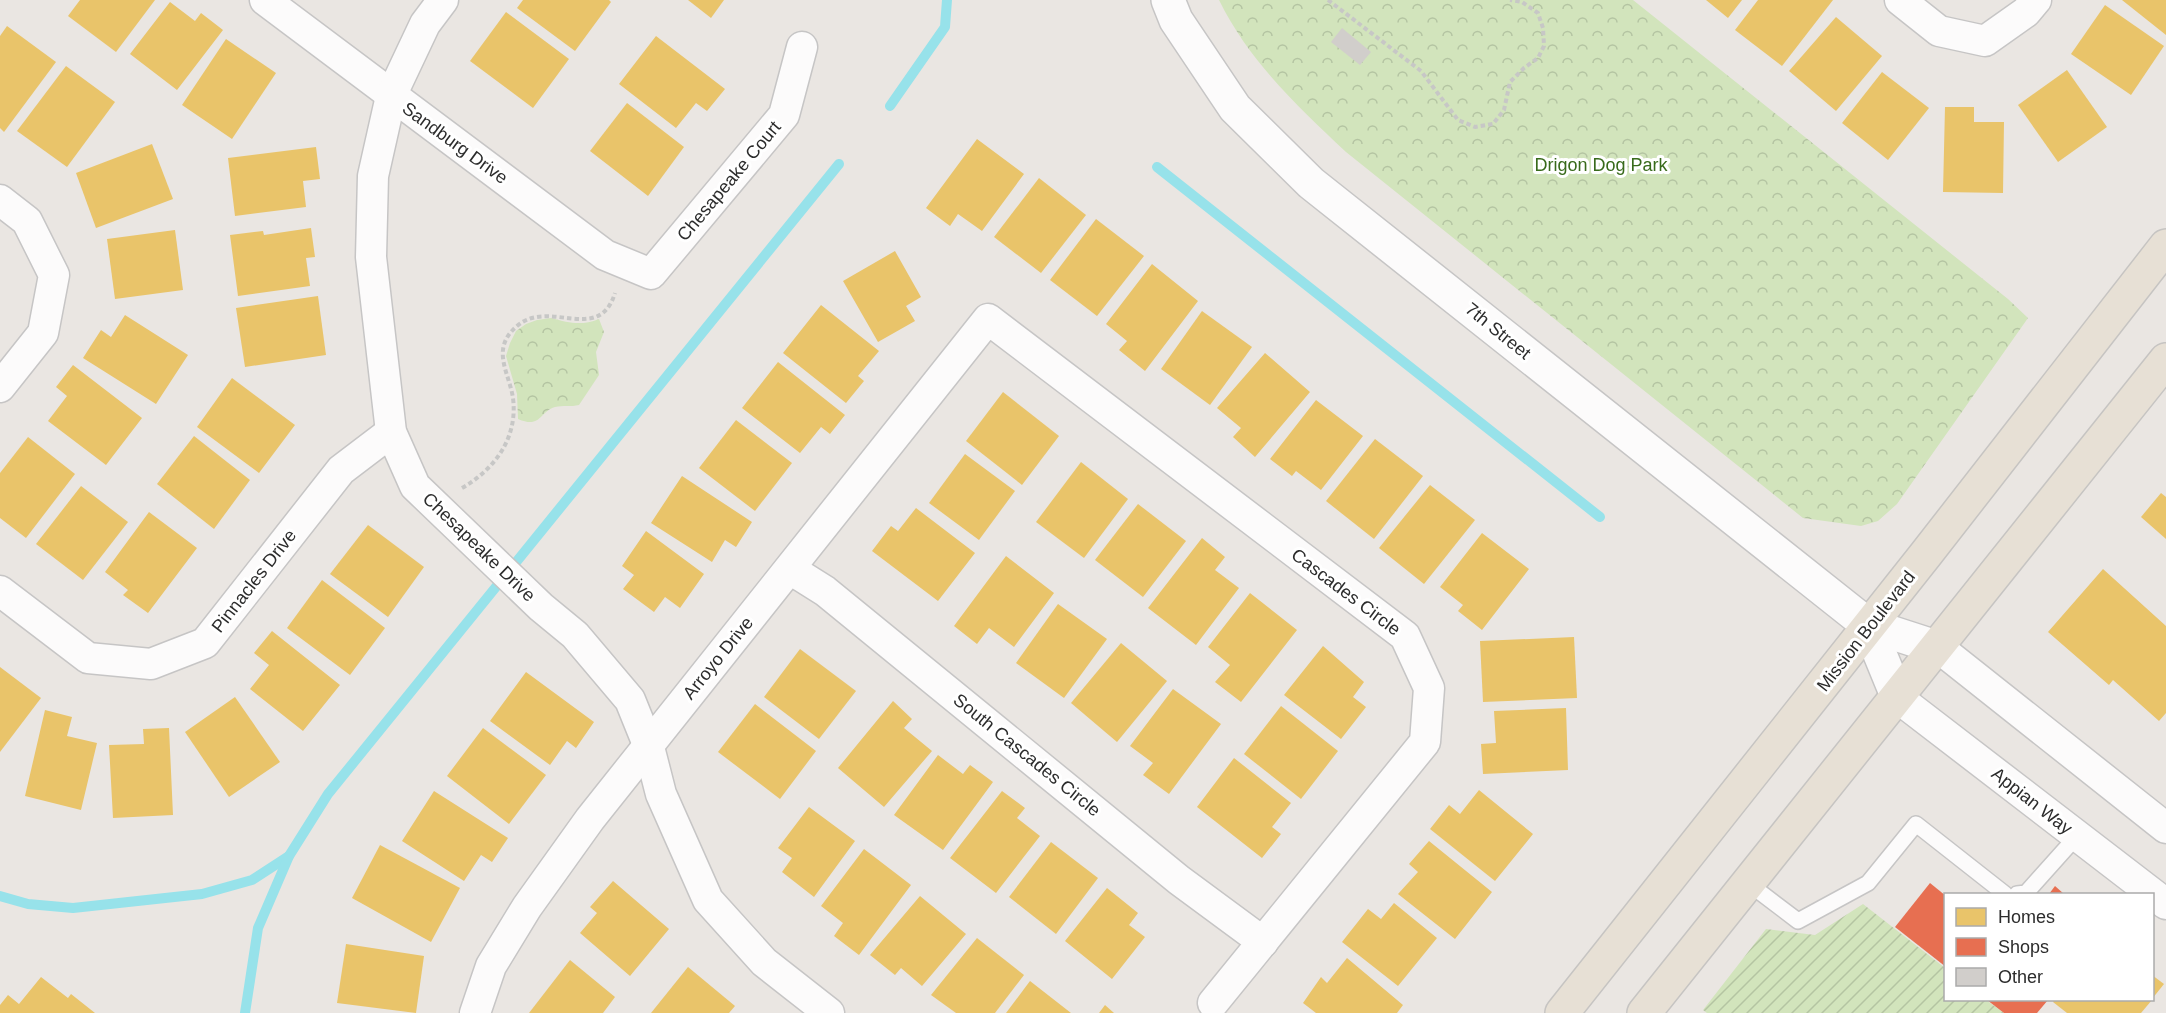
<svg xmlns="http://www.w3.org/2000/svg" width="2166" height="1013" viewBox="0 0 2166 1013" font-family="Arial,sans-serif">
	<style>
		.forest { fill: url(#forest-crowns) }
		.garden { fill: url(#garden-furrows) }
		.homes { fill: #e9c46a }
		.shops { fill: #e76f51 }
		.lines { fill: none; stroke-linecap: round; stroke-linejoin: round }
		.stream { stroke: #97e2ea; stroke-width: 10 }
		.building { fill: #d1cecb }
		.service-casing { stroke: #c6c5c5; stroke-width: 18 }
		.minor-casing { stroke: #c6c5c5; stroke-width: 33 }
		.tertiary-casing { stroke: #c6c5c5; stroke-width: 36 }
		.primary-casing { stroke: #c6c4c2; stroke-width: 36 }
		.path { stroke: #c7c7c6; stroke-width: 4; stroke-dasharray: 4.5 3; stroke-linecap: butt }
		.service { stroke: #fcfbfb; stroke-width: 15 }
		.minor { stroke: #fcfbfb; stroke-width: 30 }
		.tertiary { stroke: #fcfbfb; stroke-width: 33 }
		.primary { stroke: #e7e0d5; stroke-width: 33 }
		.labels { text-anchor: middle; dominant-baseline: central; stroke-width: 6; stroke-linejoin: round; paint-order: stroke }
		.street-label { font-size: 18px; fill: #2c2c2c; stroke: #fff }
		.park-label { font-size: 18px; fill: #386a1b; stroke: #fff }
	</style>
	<defs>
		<pattern id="forest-crowns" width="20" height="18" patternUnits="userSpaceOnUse" patternTransform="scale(1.5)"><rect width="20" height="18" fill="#d2e4bc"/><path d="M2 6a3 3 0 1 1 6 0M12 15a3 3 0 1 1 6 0" fill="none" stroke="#b4c4a2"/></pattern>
		<pattern id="garden-furrows" width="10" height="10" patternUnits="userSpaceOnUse" patternTransform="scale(1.5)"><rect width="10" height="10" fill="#d2e4bc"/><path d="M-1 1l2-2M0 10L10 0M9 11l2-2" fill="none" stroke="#b4c4a2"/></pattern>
	</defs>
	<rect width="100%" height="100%" fill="#eae6e2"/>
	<g class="forest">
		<path d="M1219,0H1633L2008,299L2028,318L1897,504L1878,521L1861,526L1803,518L1346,152C1297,106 1249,61 1219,0Z"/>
		<path d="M551,318C570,323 581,326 599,319L604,332L596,352L599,375L579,405C571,407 563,405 555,407C539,412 541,429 518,419L517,394L506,356L510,343L516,331L526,324L537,320Z"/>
	</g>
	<polygon class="garden" points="1863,904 1945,968 1946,1000 1986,1000 2004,1013 1707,1013 1703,1010 1766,929 1815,935"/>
	<g class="homes">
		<polygon points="80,0 155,0 116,52 68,16"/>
		<polygon points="523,0 609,0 611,2 575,51 517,8"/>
		<polygon points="688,0 724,0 711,18"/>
		<polygon points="1706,0 1742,0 1728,18"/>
		<polygon points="1758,0 1833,0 1782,66 1735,30"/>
		<polygon points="2122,0 2166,0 2166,35"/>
		<polygon points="170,2 195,21 201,13 223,30 177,90 130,54"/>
		<polygon points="2105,5 2164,46 2131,95 2071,54"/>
		<polygon points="506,12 569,59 533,108 470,61"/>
		<polygon points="1836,17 1882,56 1836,111 1789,71"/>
		<polygon points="7,26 56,62 4,132 0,128 0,36"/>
		<polygon points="656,36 725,89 707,111 696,103 676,128 619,84"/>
		<polygon points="226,39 276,73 232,139 182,105"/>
		<polygon points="66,66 115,102 67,167 17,131"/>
		<polygon points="2067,70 2107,127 2058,162 2018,105"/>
		<polygon points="1882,72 1929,108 1888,160 1842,123"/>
		<polygon points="627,103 684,147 648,196 590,151"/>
		<polygon points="1945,107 1974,107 1974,122 2004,122 2003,193 1943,192"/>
		<polygon points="977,139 1024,174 982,231 958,214 950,226 926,208"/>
		<polygon points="152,144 173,199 96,228 76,173"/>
		<polygon points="316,147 320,179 303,181 306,207 235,216 228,158"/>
		<polygon points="1039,178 1086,215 1041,273 994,237"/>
		<polygon points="1096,219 1144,256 1097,316 1050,280"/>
		<polygon points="311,228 315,257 306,258 310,286 238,296 230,235 263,231 264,235"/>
		<polygon points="175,230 183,290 115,299 107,239"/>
		<polygon points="895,251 921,297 906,306 915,321 878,342 843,281"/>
		<polygon points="1152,264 1198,301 1145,371 1119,350 1127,341 1106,324"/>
		<polygon points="318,296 326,355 245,367 236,308"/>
		<polygon points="821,305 879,351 858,376 864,381 846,403 783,353"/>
		<polygon points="1202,311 1252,347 1210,405 1161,369"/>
		<polygon points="125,315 188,355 156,404 83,358 101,330 111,337"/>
		<polygon points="1265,353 1310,392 1255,457 1233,437 1241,428 1217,408"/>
		<polygon points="778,362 845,415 830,434 821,427 800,453 742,408"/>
		<polygon points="73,365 142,418 106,465 48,421 67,396 56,387"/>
		<polygon points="232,378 295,425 259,473 197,427"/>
		<polygon points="1003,392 1059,436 1022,485 966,441"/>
		<polygon points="1316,400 1363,436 1321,490 1296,471 1292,476 1270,459"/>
		<polygon points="736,420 792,463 755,511 699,468"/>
		<polygon points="194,436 250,480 214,529 157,484"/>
		<polygon points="28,437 75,474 26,538 0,518 0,473"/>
		<polygon points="1375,439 1423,476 1374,539 1326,501"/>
		<polygon points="965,454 1015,491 979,540 929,503"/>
		<polygon points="1081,462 1128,499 1084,558 1036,522"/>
		<polygon points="682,476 752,522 736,547 725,540 712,562 651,523"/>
		<polygon points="1430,485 1475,520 1424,584 1379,548"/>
		<polygon points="81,486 128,522 83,580 36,544"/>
		<polygon points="2161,493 2166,497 2166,539 2141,517"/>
		<polygon points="1138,504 1186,541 1143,597 1095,560"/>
		<polygon points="916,508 975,553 938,601 872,551 891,526 898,531"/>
		<polygon points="149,512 197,548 148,613 123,595 128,590 105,572"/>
		<polygon points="368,525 424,567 388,617 330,574"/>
		<polygon points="646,531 704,574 680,608 665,597 654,612 623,589 634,575 622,566"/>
		<polygon points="1482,533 1529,569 1482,630 1458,611 1463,605 1440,587"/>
		<polygon points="1202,538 1225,557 1215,570 1239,588 1196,645 1148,608"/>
		<polygon points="1006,556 1054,593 1014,647 989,628 977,644 954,626"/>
		<polygon points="2103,569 2166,626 2166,713 2159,721 2113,680 2109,685 2048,632"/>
		<polygon points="322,580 385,628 350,675 287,628"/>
		<polygon points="1250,593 1297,630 1241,702 1215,682 1230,665 1208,647"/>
		<polygon points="1058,604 1107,639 1064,698 1016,663"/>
		<polygon points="272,631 340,685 303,731 250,689 269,665 254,653"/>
		<polygon points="1574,637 1577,698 1483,702 1480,641"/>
		<polygon points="1121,643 1167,681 1117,742 1071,703"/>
		<polygon points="1323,646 1364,682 1353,697 1366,707 1341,739 1284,695"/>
		<polygon points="800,649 856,691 819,739 764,697"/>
		<polygon points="0,667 41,698 0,752"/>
		<polygon points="526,672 594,722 576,748 567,741 550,765 490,721"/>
		<polygon points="1173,689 1221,724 1169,794 1143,775 1153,763 1130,746"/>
		<polygon points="235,697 280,762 229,797 185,732"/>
		<polygon points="893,701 912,719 904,728 932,751 884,807 838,768"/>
		<polygon points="755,704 816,751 780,799 718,752"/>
		<polygon points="1281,706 1338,751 1301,799 1244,754"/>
		<polygon points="1566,708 1568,770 1483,774 1481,744 1496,743 1494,711"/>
		<polygon points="45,710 72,717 67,736 97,743 81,810 25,796"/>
		<polygon points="169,728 173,815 113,818 109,745 144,744 143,729"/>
		<polygon points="483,728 546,775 509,824 447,776"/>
		<polygon points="938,755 963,774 970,765 993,782 943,850 894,815"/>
		<polygon points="1234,758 1291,803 1272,827 1281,834 1262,858 1197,807"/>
		<polygon points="1479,790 1533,834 1495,881 1430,829 1449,805 1460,814"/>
		<polygon points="434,791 508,838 492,862 481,855 464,881 402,841"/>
		<polygon points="1002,791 1025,808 1017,818 1040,836 996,893 950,858"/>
		<polygon points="809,807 855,841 814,897 782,872 792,858 778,848"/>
		<polygon points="1429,841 1492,892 1455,939 1398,894 1418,872 1409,864"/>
		<polygon points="1051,842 1098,878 1056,934 1009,897"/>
		<polygon points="380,845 460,888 431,942 352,898"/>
		<polygon points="864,849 911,885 859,955 834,936 843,923 821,906"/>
		<polygon points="613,881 669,929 630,976 580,933 597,913 590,907"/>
		<polygon points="1107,888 1138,913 1129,925 1145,937 1112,979 1065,941"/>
		<polygon points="920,896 966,934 922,986 901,968 895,975 870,955"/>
		<polygon points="1394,903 1437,938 1398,986 1342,942 1368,909 1381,919"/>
		<polygon points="977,938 1024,975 995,1013 956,1013 931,995"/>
		<polygon points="346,944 424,956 416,1013 337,1003"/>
		<polygon points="1347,958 1403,1005 1397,1013 1316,1013 1303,1003 1321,977 1327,983"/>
		<polygon points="570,960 615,997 603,1013 529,1013"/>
		<polygon points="688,967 735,1006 729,1013 651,1013"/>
		<polygon points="2152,975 2164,984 2152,999"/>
		<polygon points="41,977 68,998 71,994 95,1013 0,1013 0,1005 8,995 19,1004"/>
		<polygon points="1030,981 1071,1013 1006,1013"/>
		<polygon points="2054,1000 2152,1000 2141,1013 2067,1013 2053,1002"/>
		<polygon points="1105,1005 1114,1013 1099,1013"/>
	</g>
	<g class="shops">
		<polygon points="1930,883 1946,896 1946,967 1895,927"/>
		<polygon points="2055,886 2064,894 2049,894"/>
		<polygon points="1987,1000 2048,1000 2037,1013 2004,1013"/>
	</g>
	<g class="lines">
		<g class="stream">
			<polyline points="890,106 945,27 947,0"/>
			<polyline points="1157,167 1600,517"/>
			<polyline points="0,896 28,904 73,908 202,894 252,880 289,856"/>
			<polyline points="245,1013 258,928 289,856 328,794 839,164"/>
		</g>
	</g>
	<polygon class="building" points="1342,28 1371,52 1360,65 1331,42"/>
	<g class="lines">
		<defs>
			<g id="service">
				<polyline points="1748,883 1798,921 1868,883 1916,824 2005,894"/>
				<polyline points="2017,894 2026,893 2077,836"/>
			</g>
			<g id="minor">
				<polyline points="265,0 605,255 651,274 784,115 802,47"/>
				<polyline points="443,0 425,24 391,96 373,176 371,257 391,432 415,486 541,607 575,635 630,700 649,747 661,794 708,900 764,962 829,1013"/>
				<polyline points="1900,0 1939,31 1985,41 2026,12 2036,0"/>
				<polyline points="0,200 27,221 54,275 43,333 0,387"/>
				<polyline points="790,569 825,591 1179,880 1263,942"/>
				<polyline points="0,591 88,658 151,664 205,643 341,470 391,432"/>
				<polyline points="1939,648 2166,828"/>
				<polyline points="1898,698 2166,904"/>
				<polyline points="475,1013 491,966 527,907 590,819 988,319 1405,636 1429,688 1425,742 1213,1003"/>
			</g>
			<g id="tertiary">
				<polyline points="1168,0 1176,20 1235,108 1311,183 1868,625 1939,648"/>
				<polyline points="1868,625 1898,698"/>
			</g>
			<g id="primary">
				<polyline points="1562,1013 1926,554 2166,246"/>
				<polyline points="1644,1013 2166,360"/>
			</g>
		</defs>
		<use href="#service" class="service-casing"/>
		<use href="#minor" class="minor-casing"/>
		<use href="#tertiary" class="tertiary-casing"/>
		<use href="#primary" class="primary-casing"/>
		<g class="path">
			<polyline points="1328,0 1421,71 1458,120 1475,127 1493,124 1504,110 1510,82 1524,68 1538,58 1544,46 1543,28 1538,13 1522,2 1510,0"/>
			<path d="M462,488C495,469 518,438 513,398C509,372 490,349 517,326C549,298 599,345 615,293"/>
		</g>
		<use href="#service" class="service"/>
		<use href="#minor" class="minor"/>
		<use href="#tertiary" class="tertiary"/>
		<use href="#primary" class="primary"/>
	</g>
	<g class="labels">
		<g class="street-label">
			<text transform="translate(455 143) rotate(36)">Sandburg Drive</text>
			<text transform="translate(729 181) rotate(-50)">Chesapeake Court</text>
			<text transform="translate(1498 331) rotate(39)">7th Street</text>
			<text transform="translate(479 547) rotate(44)">Chesapeake Drive</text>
			<text transform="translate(254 581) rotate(-52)">Pinnacles Drive</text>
			<text transform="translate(1346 592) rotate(37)">Cascades Circle</text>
			<text transform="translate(1866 631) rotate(-52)">Mission Boulevard</text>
			<text transform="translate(718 658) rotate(-51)">Arroyo Drive</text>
			<text transform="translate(1027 755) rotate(39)">South Cascades Circle</text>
			<text transform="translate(2032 801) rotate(38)">Appian Way</text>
		</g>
		<g class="park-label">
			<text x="1601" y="165">Drigon Dog Park</text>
		</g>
	</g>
	<rect x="1944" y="893" width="210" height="108" fill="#ffffff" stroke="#ababab" stroke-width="1.5"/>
	<rect x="1956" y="908" width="30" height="18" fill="#e9c46a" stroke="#ababab" stroke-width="1.5"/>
	<text x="1998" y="923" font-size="18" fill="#2c2c2c">Homes</text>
	<rect x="1956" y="938" width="30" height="18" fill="#e76f51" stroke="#ababab" stroke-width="1.5"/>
	<text x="1998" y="953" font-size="18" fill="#2c2c2c">Shops</text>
	<rect x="1956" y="968" width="30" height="18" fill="#d1cecb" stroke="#ababab" stroke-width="1.5"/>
	<text x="1998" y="983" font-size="18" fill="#2c2c2c">Other</text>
</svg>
